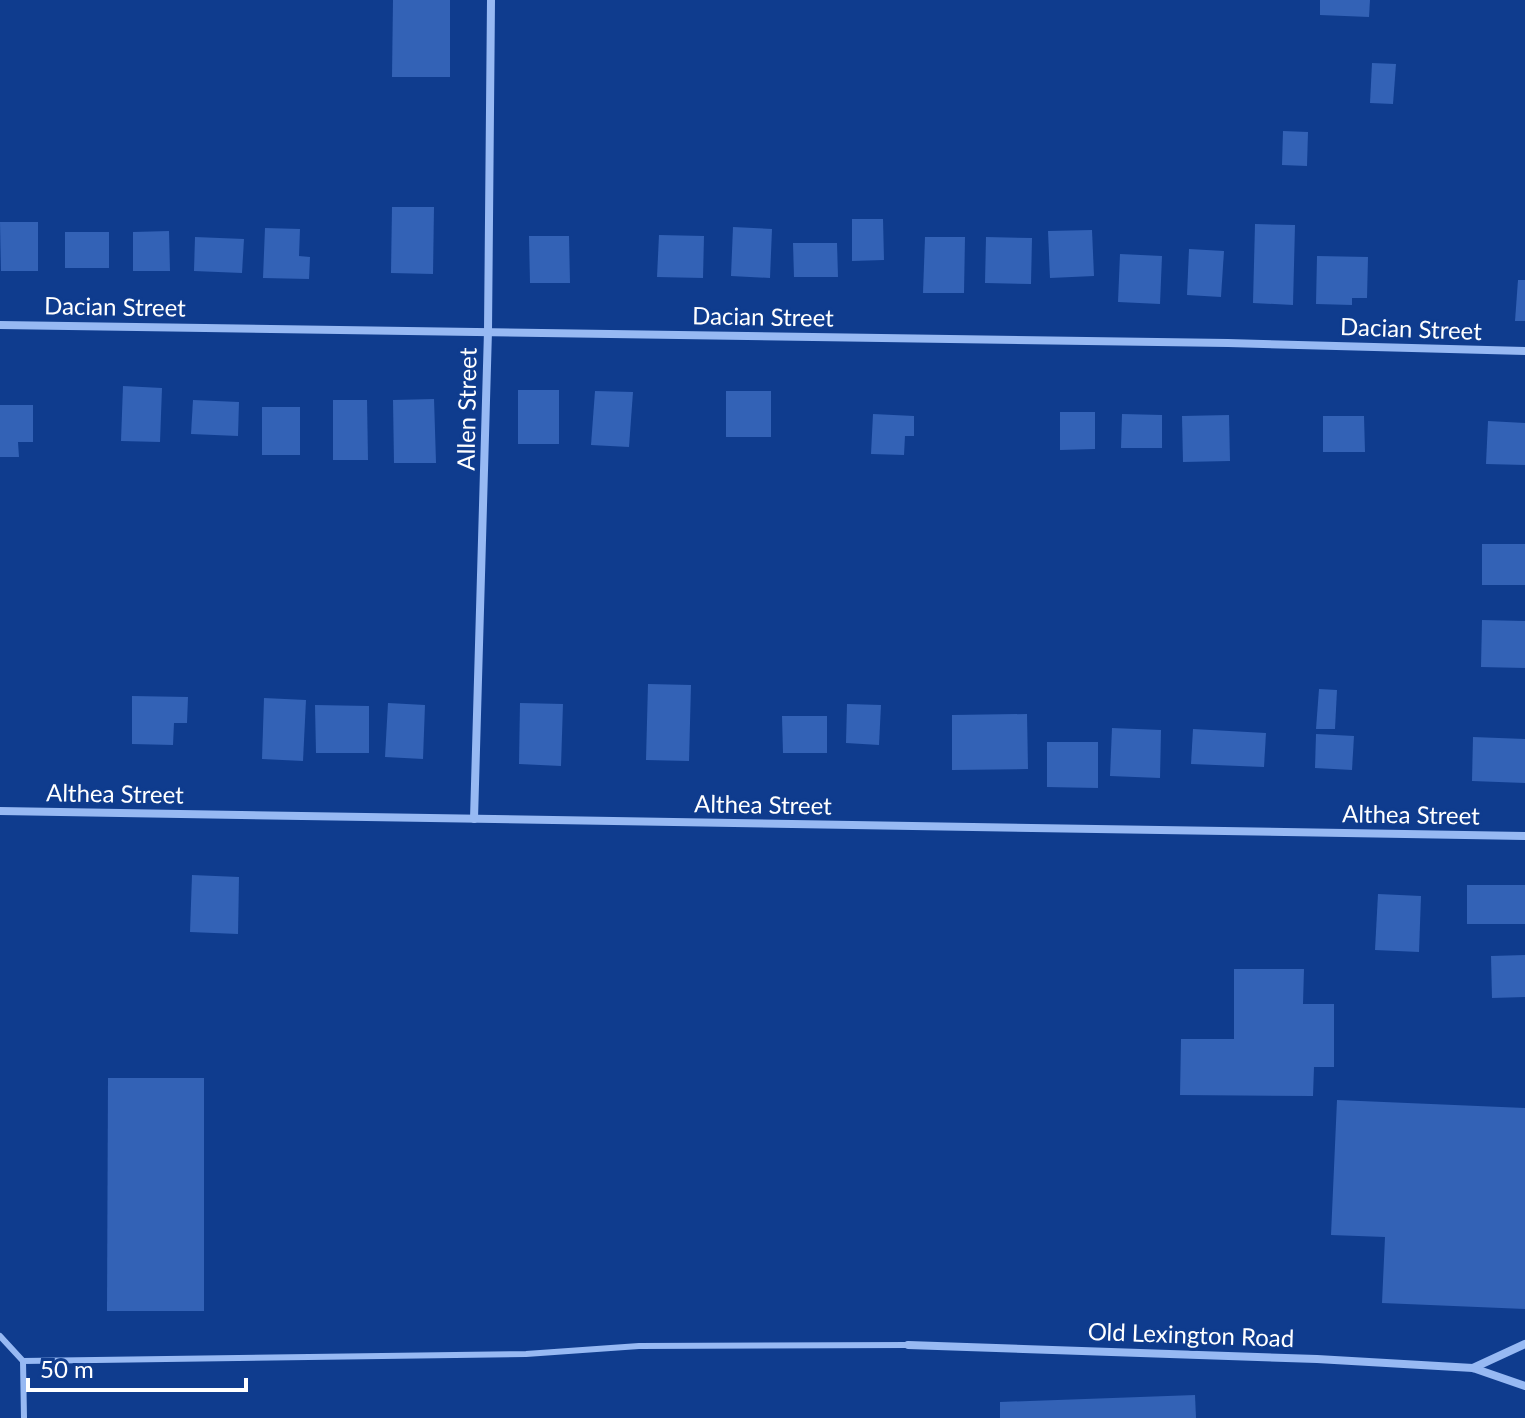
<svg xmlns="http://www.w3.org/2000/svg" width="1525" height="1418" viewBox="0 0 1525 1418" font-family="Lato,sans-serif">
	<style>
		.building { fill: #3362b6 }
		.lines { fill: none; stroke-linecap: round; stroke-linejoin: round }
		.service { stroke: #97b9f3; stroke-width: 6 }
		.minor { stroke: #97b9f3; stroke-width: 8 }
		.labels { text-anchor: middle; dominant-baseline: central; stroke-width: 6; stroke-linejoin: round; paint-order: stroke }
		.street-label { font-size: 24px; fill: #fff; stroke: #0f3c8e }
	</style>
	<rect width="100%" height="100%" fill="#0f3c8e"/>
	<g class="building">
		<polygon points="393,0 450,0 450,77 392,77"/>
		<polygon points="1320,0 1370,0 1369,17 1320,15"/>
		<polygon points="1372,63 1396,64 1393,104 1370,103"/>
		<polygon points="1283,131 1308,132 1307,166 1282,165"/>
		<polygon points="392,207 434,207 433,274 391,273"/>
		<polygon points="852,219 883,219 884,260 852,261"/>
		<polygon points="0,222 38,222 38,271 1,271"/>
		<polygon points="1255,224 1295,225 1293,305 1253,303"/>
		<polygon points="733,227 772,229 770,278 731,276"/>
		<polygon points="265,228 300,229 299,256 310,257 309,279 263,278"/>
		<polygon points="1092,230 1094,276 1050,278 1048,231"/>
		<polygon points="169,231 170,271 133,271 133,232"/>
		<rect x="65" y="232" width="44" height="36"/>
		<polygon points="659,235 704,236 703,278 657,277"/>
		<polygon points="529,236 569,236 570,283 530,283"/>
		<polygon points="195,237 244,239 242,273 194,271"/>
		<polygon points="925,237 965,237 964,293 923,293"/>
		<polygon points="986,237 1032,238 1031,284 985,283"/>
		<polygon points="793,243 837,243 838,277 794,277"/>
		<polygon points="1189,249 1224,251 1221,297 1187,295"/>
		<polygon points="1120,254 1162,256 1160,304 1118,302"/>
		<polygon points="1317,256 1368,257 1367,298 1352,298 1352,305 1316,304"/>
		<polygon points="1518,280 1525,280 1525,321 1515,321"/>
		<polygon points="123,386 162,388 160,442 121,441"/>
		<rect x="518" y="390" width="41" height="54"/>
		<polygon points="595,391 633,392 629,447 591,445"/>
		<rect x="726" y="391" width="45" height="46"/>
		<polygon points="434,399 436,463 394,463 393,400"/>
		<polygon points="193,400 239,402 238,436 191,434"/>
		<polygon points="333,400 367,400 368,460 333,460"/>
		<polygon points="0,405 33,405 33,442 18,442 19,457 0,457"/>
		<rect x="262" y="407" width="38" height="48"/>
		<polygon points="1060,412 1095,412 1095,449 1060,450"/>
		<polygon points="873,414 914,416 914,436 905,436 904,455 871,454"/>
		<polygon points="1122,414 1162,415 1162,448 1121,448"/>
		<polygon points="1229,415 1230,461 1183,462 1182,416"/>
		<polygon points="1323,416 1364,416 1365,452 1323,452"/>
		<polygon points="1488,421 1525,423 1525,465 1486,464"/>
		<rect x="1482" y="544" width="43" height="41"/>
		<polygon points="1482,620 1525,621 1525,668 1481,667"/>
		<polygon points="648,684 691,685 689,761 646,760"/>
		<polygon points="1319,689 1337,690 1335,729 1316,729"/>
		<polygon points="132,696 188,697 187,723 174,723 173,745 132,744"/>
		<polygon points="264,698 306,700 303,761 262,759"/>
		<polygon points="388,703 425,705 423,759 385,757"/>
		<polygon points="520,703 563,704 561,766 519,764"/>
		<polygon points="847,704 881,705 879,745 846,743"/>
		<polygon points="315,705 369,706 369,753 316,753"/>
		<polygon points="1027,714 1028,769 952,770 952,715"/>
		<polygon points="782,716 827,716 827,753 783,753"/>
		<polygon points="1112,728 1161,730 1160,778 1110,776"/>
		<polygon points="1193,729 1266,733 1264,767 1191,764"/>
		<polygon points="1316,734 1354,736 1352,770 1315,768"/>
		<polygon points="1473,737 1525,739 1525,783 1472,781"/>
		<polygon points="1047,742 1098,742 1098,788 1047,787"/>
		<polygon points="192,875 239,877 238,934 190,932"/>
		<rect x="1467" y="885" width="58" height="39"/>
		<polygon points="1378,894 1421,896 1419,952 1375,950"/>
		<polygon points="1525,955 1525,997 1492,998 1491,956"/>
		<polygon points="1234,969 1304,969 1303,1004 1334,1004 1334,1067 1314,1067 1313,1096 1180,1095 1181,1039 1234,1039"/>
		<polygon points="108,1078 204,1078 204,1311 107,1311"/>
		<polygon points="1337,1100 1525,1108 1525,1309 1382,1303 1385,1237 1331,1235"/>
		<polygon points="1195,1395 1196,1418 1000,1418 1000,1402"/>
	</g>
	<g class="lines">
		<g class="service">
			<polyline points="0,1336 23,1361 24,1418"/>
			<polyline points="23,1361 526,1354 639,1346 908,1345"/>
		</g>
		<g class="minor">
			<polyline points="0,325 1228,343 1525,351"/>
			<polyline points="0,811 1525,836"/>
			<polyline points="474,819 488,331 491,0"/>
			<polyline points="908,1345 1317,1359 1473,1368 1525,1386"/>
			<polyline points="1473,1368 1525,1344"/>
		</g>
	</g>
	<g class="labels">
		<g class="street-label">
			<text transform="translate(115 306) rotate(1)">Dacian Street</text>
			<text transform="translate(763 316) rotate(1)">Dacian Street</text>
			<text transform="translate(1411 328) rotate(2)">Dacian Street</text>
			<text transform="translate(466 409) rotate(-89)">Allen Street</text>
			<text transform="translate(115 793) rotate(1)">Althea Street</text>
			<text transform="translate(763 804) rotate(1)">Althea Street</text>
			<text transform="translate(1411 814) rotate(1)">Althea Street</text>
			<text transform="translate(1191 1334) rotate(2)">Old Lexington Road</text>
		</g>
	</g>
	<path d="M28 1378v12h218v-12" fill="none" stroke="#ffffff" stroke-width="4"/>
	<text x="40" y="1378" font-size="24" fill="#ffffff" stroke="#0f3c8e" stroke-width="6" paint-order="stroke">50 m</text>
</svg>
